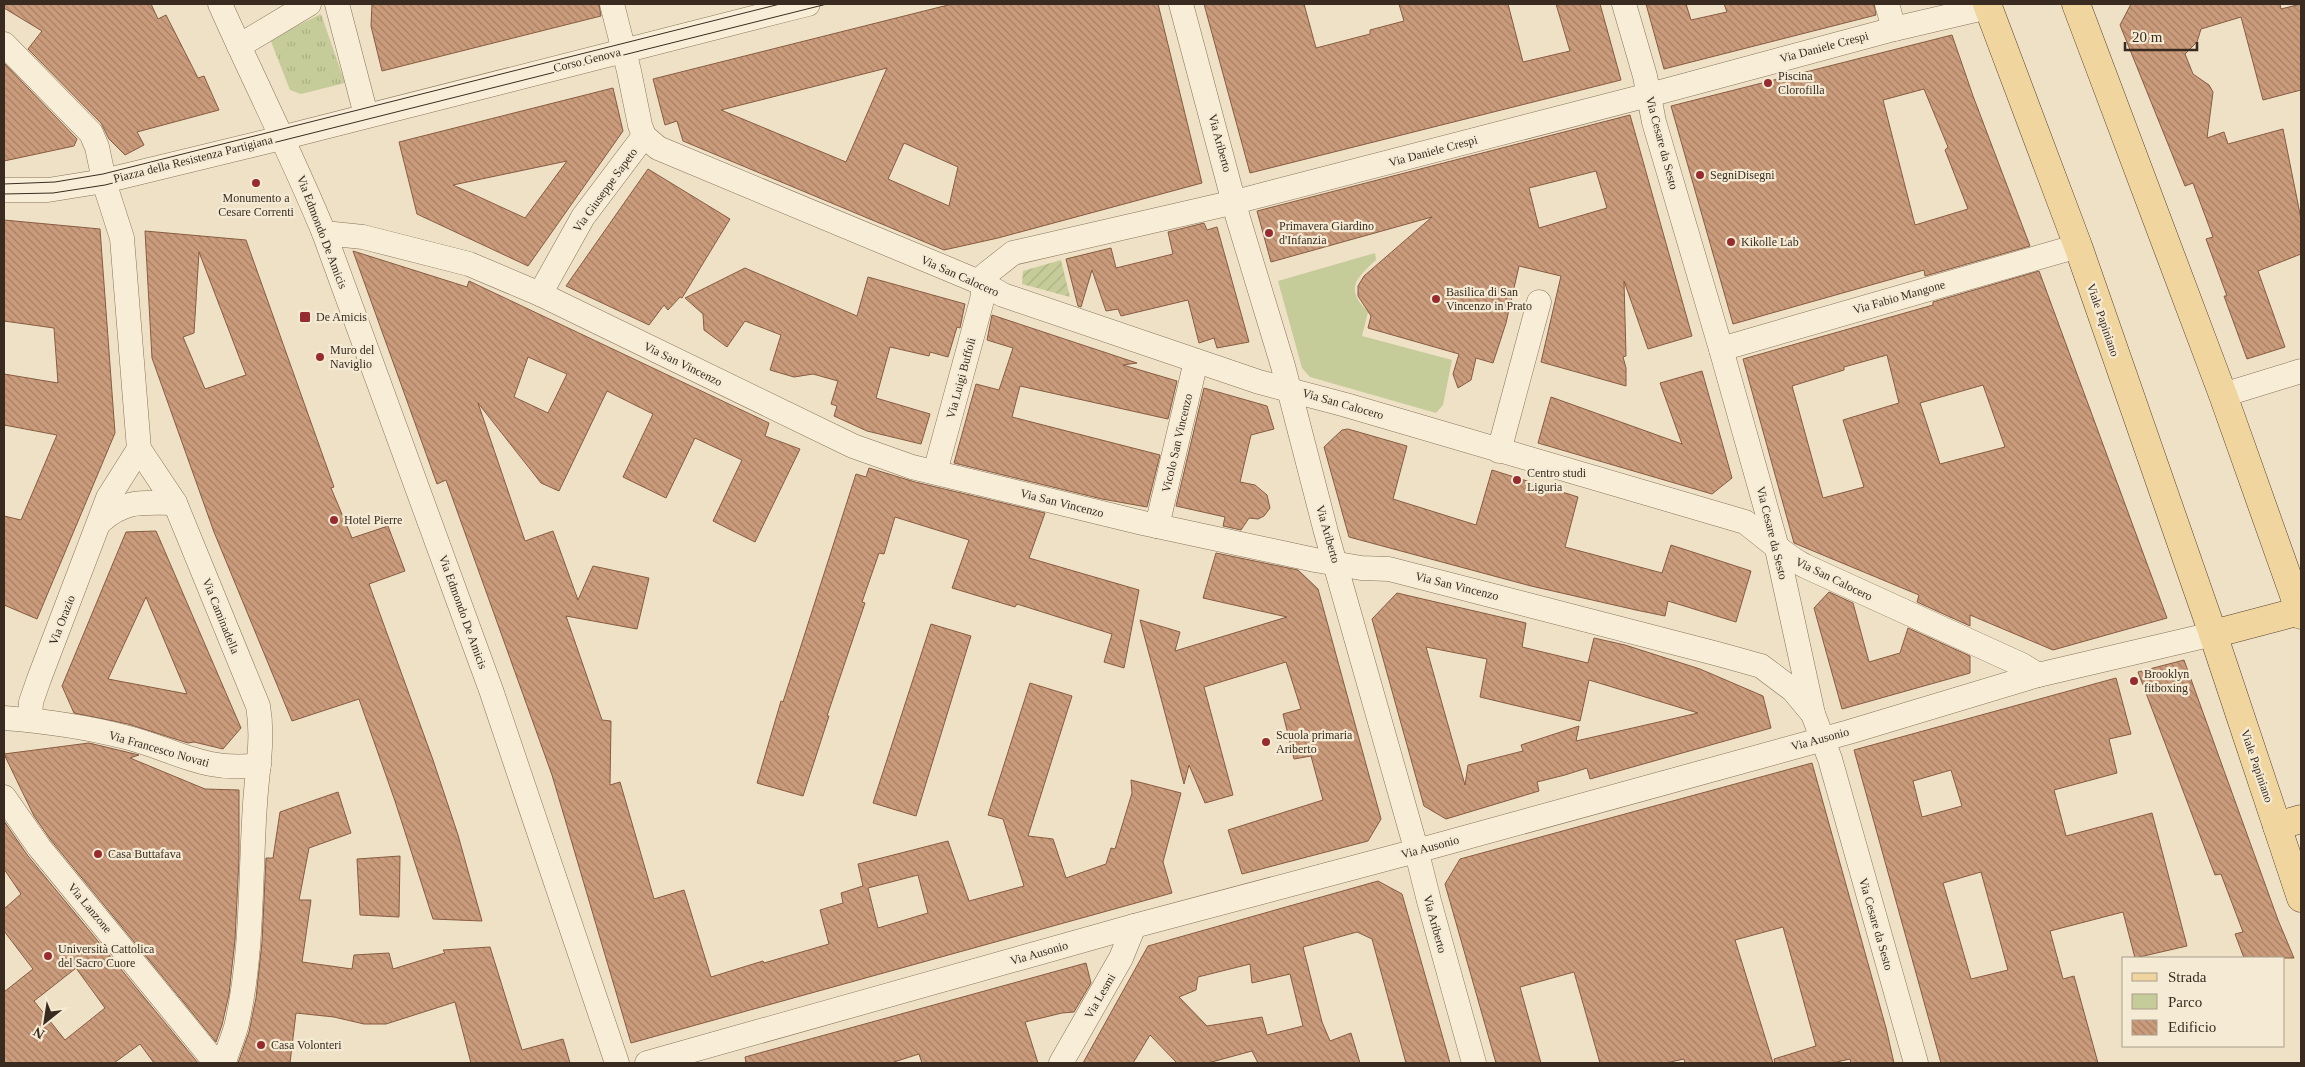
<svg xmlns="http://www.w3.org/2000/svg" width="2305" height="1067" viewBox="0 0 2305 1067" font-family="'Times New Roman',serif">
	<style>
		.grass { fill: url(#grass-tufts) }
		.park { fill: #c6cc99 }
		.garden { fill: url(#garden-furrows) }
		.building { fill: url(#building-back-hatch); stroke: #875c42; fill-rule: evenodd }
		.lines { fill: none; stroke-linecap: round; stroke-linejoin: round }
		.minor-casing { stroke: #88735b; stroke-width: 25 }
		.major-casing { stroke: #56412f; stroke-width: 29 }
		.minor { stroke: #f8eed8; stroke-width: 24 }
		.major { stroke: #f0d59e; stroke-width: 28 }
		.tram { stroke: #392b1f; stroke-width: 1 }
		.poi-dot { fill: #962c2f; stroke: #f5ebd5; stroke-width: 2 }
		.labels { text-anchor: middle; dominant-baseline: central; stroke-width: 4.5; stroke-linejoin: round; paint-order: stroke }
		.street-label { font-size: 12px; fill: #392b1f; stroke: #f5ebd5 }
		.poi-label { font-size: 12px; fill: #392b1f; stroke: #f5ebd5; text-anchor: start }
	</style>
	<defs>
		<pattern id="grass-tufts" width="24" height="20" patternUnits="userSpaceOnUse" patternTransform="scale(1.25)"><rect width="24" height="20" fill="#c6cc99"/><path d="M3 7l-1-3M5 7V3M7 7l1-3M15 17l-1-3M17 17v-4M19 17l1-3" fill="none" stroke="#abaf83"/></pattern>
		<pattern id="garden-furrows" width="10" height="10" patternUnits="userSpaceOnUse" patternTransform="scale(1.25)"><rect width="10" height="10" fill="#c6cc99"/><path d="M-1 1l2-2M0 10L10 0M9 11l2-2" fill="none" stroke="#abaf83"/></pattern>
		<pattern id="building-back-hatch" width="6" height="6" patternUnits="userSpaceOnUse" patternTransform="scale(1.25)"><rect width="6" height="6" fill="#cb9c7c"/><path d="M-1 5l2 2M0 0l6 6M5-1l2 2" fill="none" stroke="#a67f65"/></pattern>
	</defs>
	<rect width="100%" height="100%" fill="#eee1c5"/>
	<polygon class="grass" points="321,14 345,83 301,94 290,90 270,39"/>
	<path class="park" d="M1375,253L1376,260C1355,279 1345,289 1368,312L1362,336L1452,360L1443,405L1436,413L1310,377L1302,368L1278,281Z"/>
	<polygon class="garden" points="1061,260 1070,297 1022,284 1023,271"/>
	<g class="building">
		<polygon points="4,4 151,4 158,19 166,15 198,78 204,76 219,110 137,132 144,145 125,155 109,139 101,123 28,49 42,31 4,8"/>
		<polygon points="372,4 599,4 601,16 382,71 371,26"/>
		<path d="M952,4H1158L1202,183L998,238L944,250L683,141L677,121L665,125L653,79ZM887,68L846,162L721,110ZM904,143L958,167L949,206L888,179Z"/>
		<polygon points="1204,4 1304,4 1316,48 1370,34 1370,30 1404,21 1399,4 1508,4 1523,62 1570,51 1556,4 1600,4 1621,80 1250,173"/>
		<polygon points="1646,4 1686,4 1691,20 1727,12 1724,4 1874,4 1876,15 1664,69"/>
		<polygon points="2131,4 2280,4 2281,9 2301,4 2301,90 2263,100 2241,17 2201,29 2197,42 2185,54 2193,74 2209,85 2213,92 2207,138 2224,132 2228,144 2283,129 2301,219 2301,254 2258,271 2285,347 2247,359 2224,296 2227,296 2206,239 2213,237 2193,183 2185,186 2120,25"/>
		<path d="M1952,35L1973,96L2030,246L1925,276L1924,270L1733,324L1671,106ZM1924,89L1948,147L1945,150L1968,209L1915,225L1883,100Z"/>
		<polygon points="4,63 77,139 74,146 4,161"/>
		<path d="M613,88L623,131L528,266L417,214L399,142ZM567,161L525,218L453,185Z"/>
		<path d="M1630,115L1692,336L1648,349L1624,281L1626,356L1623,357L1626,368V386L1541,362L1561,276L1519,266L1506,323L1493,363L1476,358L1471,380L1458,388L1453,374L1459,354L1368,328L1371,316L1358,296V286L1364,276L1432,217L1271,262L1257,211ZM1596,171L1607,208L1539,228L1529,188Z"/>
		<polygon points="648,169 730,219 682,298 680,297 668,310 664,305 649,325 566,286"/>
		<polygon points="4,220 100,229 115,433 37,619 4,605 4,516 21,520 57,435 4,425 4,374 58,383 54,328 4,321"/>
		<polygon points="1204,223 1207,230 1217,227 1249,342 1217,348 1214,338 1199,343 1188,300 1121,316 1118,309 1106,311 1092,270 1081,307 1078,306 1066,259 1111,248 1116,268 1173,254 1168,232"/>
		<path d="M145,231L246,240L319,445L334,487L331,488L352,538L388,526L405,571L369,584L433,760L458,835L482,921L433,919L395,801L359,699L292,721L214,532L152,358ZM199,252L246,375L205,389L183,337L194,333Z"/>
		<path d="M353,251L467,287L469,281L769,423L765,436L800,449L755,542L713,521L742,460L695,438L666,498L623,477L653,414L607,391L559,491L541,483L478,403L525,541L553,531L578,600L593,566L649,578L637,629L566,616L602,720L611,721L610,785L620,782L654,899L684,890L711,977L763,961L764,963L829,944L820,910L843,903L841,893L863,886L858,864L948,841L969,901L1024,886L1003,819L988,815L1030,683L1072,696L1028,836L1053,839L1066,878L1106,864L1111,848L1115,849L1132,793L1131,780L1181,793L1163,862L1172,893L631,1043L552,775L446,480L437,484ZM528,357L567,374L548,413L514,397ZM918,875L928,913L878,928L868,888Z"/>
		<polygon points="745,268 857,316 868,277 965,304 960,328 957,327 948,357 930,352 929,356 890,347 876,398 930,414 921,444 867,431 834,416 837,406 831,404 838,381 813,374 794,377 770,370 781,335 745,321 727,347 704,330 703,314 685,298"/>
		<path d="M2039,271L2167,618L2053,650L1970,615V626L1917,602L1919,595L1794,543L1743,359L1933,305V302ZM1887,355L1899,403L1843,420L1864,487L1823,498L1792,386L1844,370V367ZM1983,385L2005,447L1940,464L1920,403Z"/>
		<polygon points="992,315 1137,363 1123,365 1177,381 1168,419 1020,386 1012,417 1160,455 1147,507 1102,499 954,463 976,384 999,390 1013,348 987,340"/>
		<polygon points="1702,371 1732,478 1712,494 1538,443 1551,397 1682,444 1660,383"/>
		<polygon points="1204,388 1267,406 1274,429 1251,435 1240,482 1255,485 1267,495 1270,508 1264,516 1258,519 1249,518 1241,530 1223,526 1225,517 1176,506"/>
		<polygon points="1348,429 1407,446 1393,499 1476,525 1492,470 1578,497 1565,547 1662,573 1671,545 1751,571 1736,622 1668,601 1665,616 1636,610 1531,586 1349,537 1324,447 1342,430"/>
		<polygon points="869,468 915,482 1045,513 1029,558 1139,590 1124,668 1104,662 1112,634 1017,604 1015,607 952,588 969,540 895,517 884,554 879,553 862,602 865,603 827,716 829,716 803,796 757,783 781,701 783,702 856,474 866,477"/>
		<path d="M156,531L241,728L223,749L194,742L188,743L128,724L74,713L62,686L126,532ZM146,597L187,694L108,679Z"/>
		<polygon points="1216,553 1298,570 1318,589 1381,819 1368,841 1242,874 1228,830 1323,800 1311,756 1294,759 1283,714 1301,709 1286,662 1204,687 1233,795 1205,803 1189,765 1184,784 1140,620 1180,632 1175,651 1287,617 1203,598"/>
		<polygon points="1829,592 1853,603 1869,662 1900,653 1908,628 1970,656 1970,673 1842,709 1814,608"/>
		<path d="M1397,593L1526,623L1522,647L1588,663L1594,638L1625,645L1700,669L1763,696L1771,728L1590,779L1587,768L1565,775L1537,782L1539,791L1446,819L1424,806L1372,619ZM1426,647L1487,659L1480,697L1580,721L1589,680L1698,713L1576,741L1579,726L1521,745L1523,751L1468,765L1465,785Z"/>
		<polygon points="931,624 971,636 916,816 873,803"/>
		<polygon points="2184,660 2278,920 2294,958 2244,958 2235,934 2243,932 2221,874 2215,875 2138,672"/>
		<path d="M2116,678L2131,734L2109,739L2117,773L2054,790L2066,836L2152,813L2187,946L2135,958L2123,912L2050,931L2063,979L2074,976L2098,1063H1941L1854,750ZM1951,770L1962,806L1922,817L1913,781ZM1981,872L2008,970L1971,979L1943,883Z"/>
		<polygon points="89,743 139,755 130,758 205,789 239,790 239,858 235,940 229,994 222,1025 216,1042 50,839 34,816 4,754"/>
		<polygon points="1812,763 1886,1028 1894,1063 1851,1063 1850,1059 1832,1063 1775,1063 1774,1059 1816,1046 1783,927 1735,940 1773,1063 1685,1063 1684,1059 1666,1063 1600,1063 1574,972 1520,987 1541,1063 1496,1063 1445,884 1460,859"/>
		<polygon points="338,792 351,833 309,848 299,900 311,900 302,962 352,969 354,955 389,953 393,969 445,953 443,950 490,947 522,1050 563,1039 570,1063 471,1063 455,1002 386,1024 364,1024 334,1017 296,1013 290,1063 238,1063 249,1032 256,998 262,942 266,858 273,858 280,812"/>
		<path d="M4,821L28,856L198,1063H154L140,1044L114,1063H4V992L33,969L4,931V909L21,894L4,869ZM76,968L105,1008L65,1040L34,1001Z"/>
		<polygon points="400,856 399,917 360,915 357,859"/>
		<path d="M1378,881L1402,894L1450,1063H1406L1372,939L1357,932L1303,947L1322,1022L1330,1041L1351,1033L1360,1063H1258L1252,1051L1208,1063H1177L1150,1035L1133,1063H1083L1148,946ZM1250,964L1252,983L1290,974L1303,1026L1267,1035L1262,1017L1207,1026L1179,997L1196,990L1198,977Z"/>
		<polygon points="1086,963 1091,983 1074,1012 1062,1013 1025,1022 1038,1063 922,1063 919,1054 891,1063 746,1063 745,1057"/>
	</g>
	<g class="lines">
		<defs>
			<g id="minor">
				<path d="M220,4C254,81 292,155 324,233L491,690L617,1063"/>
				<polyline points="337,4 366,115"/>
				<path d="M612,4L629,71L640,125L644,136L658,148L984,284L1003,295L1259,382L1346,405L1745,522C1764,536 1785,556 1805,566L2022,665L2038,675"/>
				<polyline points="1181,4 1238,218 1283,366 1326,532 1415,845 1429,901 1474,1063"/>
				<polyline points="1624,4 1645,76 1654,122 1721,349 1776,544 1813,714 1830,759 1916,1063"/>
				<polyline points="1887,4 1894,29"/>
				<path d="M4,44L91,133L97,147L105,185L122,238L139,449L175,503L258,706C264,739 257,770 255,804C250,877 253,951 237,1023C234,1037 227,1050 224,1063"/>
				<polyline points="239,46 309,4"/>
				<polyline points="4,190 48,190 104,181 281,138 808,4"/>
				<polyline points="324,233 363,237 469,264 540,294 853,446 912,467 1143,523 1315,560 1361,568 1389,569 1718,654 1761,666 1793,690 1813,714"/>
				<polyline points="540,294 583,217 644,136"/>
				<polyline points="1721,349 2078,246"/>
				<polyline points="2223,395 2301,371"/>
				<polyline points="1499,451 1539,302"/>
				<polyline points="935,472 982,300 985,275 1013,253 1235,202 1664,91 1894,29 1988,7"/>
				<path d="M101,521C127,499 142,503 175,503"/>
				<polyline points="1157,526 1196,361"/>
				<path d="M4,718C44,721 86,727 125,737C174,749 204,773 259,765"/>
				<polyline points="30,720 31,702 39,679 108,498 139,449"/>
				<polyline points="4,797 39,847 216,1063"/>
				<polyline points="647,1063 1134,926 1431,847 1849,732 2038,675 2213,634"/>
				<polyline points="1061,1063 1121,958 1134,926"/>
			</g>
			<g id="major">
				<polyline points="1987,4 2078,246 2213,634 2301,898"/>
				<polyline points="2076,4 2223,395 2301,615"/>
				<polyline points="2213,634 2300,611"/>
				<polyline points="2277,826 2301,819"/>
			</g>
		</defs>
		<use href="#minor" class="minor-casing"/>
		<use href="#major" class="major-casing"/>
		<use href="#minor" class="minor"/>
		<use href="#major" class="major"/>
		<g class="tram">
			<polyline points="4,184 55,182 103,174 780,4"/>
			<polyline points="4,194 53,193 105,185 827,4"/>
		</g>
	</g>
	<g class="poi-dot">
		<circle cx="1768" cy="83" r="5"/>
		<circle cx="1700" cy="175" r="5"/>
		<circle cx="256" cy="183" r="5"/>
		<circle cx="1269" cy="233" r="5"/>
		<circle cx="1731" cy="242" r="5"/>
		<circle cx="1436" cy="299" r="5"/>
		<rect x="299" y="311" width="12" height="12" rx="2.5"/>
		<circle cx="320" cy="357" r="5"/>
		<circle cx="1517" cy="480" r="5"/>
		<circle cx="334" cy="520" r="5"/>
		<circle cx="2134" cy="681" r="5"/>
		<circle cx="1266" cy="742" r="5"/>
		<circle cx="98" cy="854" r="5"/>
		<circle cx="48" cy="956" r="5"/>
		<circle cx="261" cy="1045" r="5"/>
	</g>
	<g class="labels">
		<g class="street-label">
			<text transform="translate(1824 47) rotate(-15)">Via Daniele Crespi</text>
			<text transform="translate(587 60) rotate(-14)">Corso Genova</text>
			<text transform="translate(1220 143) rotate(75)">Via Ariberto</text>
			<text transform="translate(1662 143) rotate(75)">Via Cesare da Sesto</text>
			<text transform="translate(1433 151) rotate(-15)">Via Daniele Crespi</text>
			<text transform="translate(193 159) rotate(-14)">Piazza della Resistenza Partigiana</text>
			<text transform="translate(605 190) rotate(-54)">Via Giuseppe Sapeto</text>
			<text transform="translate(322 232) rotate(69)">Via Edmondo De Amicis</text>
			<text transform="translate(960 276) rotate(24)">Via San Calocero</text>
			<text transform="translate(1899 297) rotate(-16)">Via Fabio Mangone</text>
			<text transform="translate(2103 320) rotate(71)">Viale Papiniano</text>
			<text transform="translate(683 364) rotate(26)">Via San Vincenzo</text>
			<text transform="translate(961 378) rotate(-75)">Via Luigi Buffoli</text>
			<text transform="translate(1343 404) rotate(16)">Via San Calocero</text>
			<text transform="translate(1177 443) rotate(-77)">Vicolo San Vincenzo</text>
			<text transform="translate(1062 503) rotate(14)">Via San Vincenzo</text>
			<text transform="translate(1772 533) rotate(76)">Via Cesare da Sesto</text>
			<text transform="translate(1328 534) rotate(74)">Via Ariberto</text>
			<text transform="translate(1834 579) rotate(26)">Via San Calocero</text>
			<text transform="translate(1457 586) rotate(14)">Via San Vincenzo</text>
			<text transform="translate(463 612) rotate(70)">Via Edmondo De Amicis</text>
			<text transform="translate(221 616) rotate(68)">Via Caminadella</text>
			<text transform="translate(62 620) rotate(-69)">Via Orazio</text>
			<text transform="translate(1820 739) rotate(-15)">Via Ausonio</text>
			<text transform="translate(159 749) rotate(16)">Via Francesco Novati</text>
			<text transform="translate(2257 766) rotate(71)">Viale Papiniano</text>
			<text transform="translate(1430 847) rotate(-15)">Via Ausonio</text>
			<text transform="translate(90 908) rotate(50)">Via Lanzone</text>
			<text transform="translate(1435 924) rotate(75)">Via Ariberto</text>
			<text transform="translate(1876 924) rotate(74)">Via Cesare da Sesto</text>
			<text transform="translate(1039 953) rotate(-16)">Via Ausonio</text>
			<text transform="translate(1100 996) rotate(-60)">Via Lesmi</text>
		</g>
		<g class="poi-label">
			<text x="1778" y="76">Piscina<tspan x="1778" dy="14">Clorofilla</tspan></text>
			<text x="1710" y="175">SegniDisegni</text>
			<text x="256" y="198" text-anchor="middle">Monumento a<tspan x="256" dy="14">Cesare Correnti</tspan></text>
			<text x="1279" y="226">Primavera Giardino<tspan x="1279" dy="14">d'Infanzia</tspan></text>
			<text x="1741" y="242">Kikolle Lab</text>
			<text x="1446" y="292">Basilica di San<tspan x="1446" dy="14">Vincenzo in Prato</tspan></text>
			<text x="316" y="317">De Amicis</text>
			<text x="330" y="350">Muro del<tspan x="330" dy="14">Naviglio</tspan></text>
			<text x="1527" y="473">Centro studi<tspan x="1527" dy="14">Liguria</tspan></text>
			<text x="344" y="520">Hotel Pierre</text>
			<text x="2144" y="674">Brooklyn<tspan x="2144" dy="14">fitboxing</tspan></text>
			<text x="1276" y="735">Scuola primaria<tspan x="1276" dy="14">Ariberto</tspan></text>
			<text x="108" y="854">Casa Buttafava</text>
			<text x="58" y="949">Università Cattolica<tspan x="58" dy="14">del Sacro Cuore</tspan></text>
			<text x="271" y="1045">Casa Volonteri</text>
		</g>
	</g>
	<rect width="2305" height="1067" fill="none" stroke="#392b1f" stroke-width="10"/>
	<rect x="2122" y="957" width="162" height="90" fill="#f5ebd5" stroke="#aa9e8c"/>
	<rect x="2132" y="973" width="25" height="8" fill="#f0d59e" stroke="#aa9e8c"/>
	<text x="2168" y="982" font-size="15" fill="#392b1f">Strada</text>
	<rect x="2132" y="994" width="25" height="15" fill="#c6cc99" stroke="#aa9e8c"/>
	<text x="2168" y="1007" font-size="15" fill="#392b1f">Parco</text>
	<rect x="2132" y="1020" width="25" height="15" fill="url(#building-back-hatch)" stroke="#aa9e8c"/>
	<text x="2168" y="1032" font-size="15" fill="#392b1f">Edificio</text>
	<g transform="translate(45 1022) rotate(210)" stroke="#f5ebd5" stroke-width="4" paint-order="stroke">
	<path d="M0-4L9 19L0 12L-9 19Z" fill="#392b1f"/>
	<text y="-8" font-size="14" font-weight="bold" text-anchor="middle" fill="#392b1f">N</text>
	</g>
	<path d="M2125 42v8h72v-8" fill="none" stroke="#392b1f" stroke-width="2.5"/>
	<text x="2132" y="42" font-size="15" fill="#392b1f" stroke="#f5ebd5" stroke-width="4" paint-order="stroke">20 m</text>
</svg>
